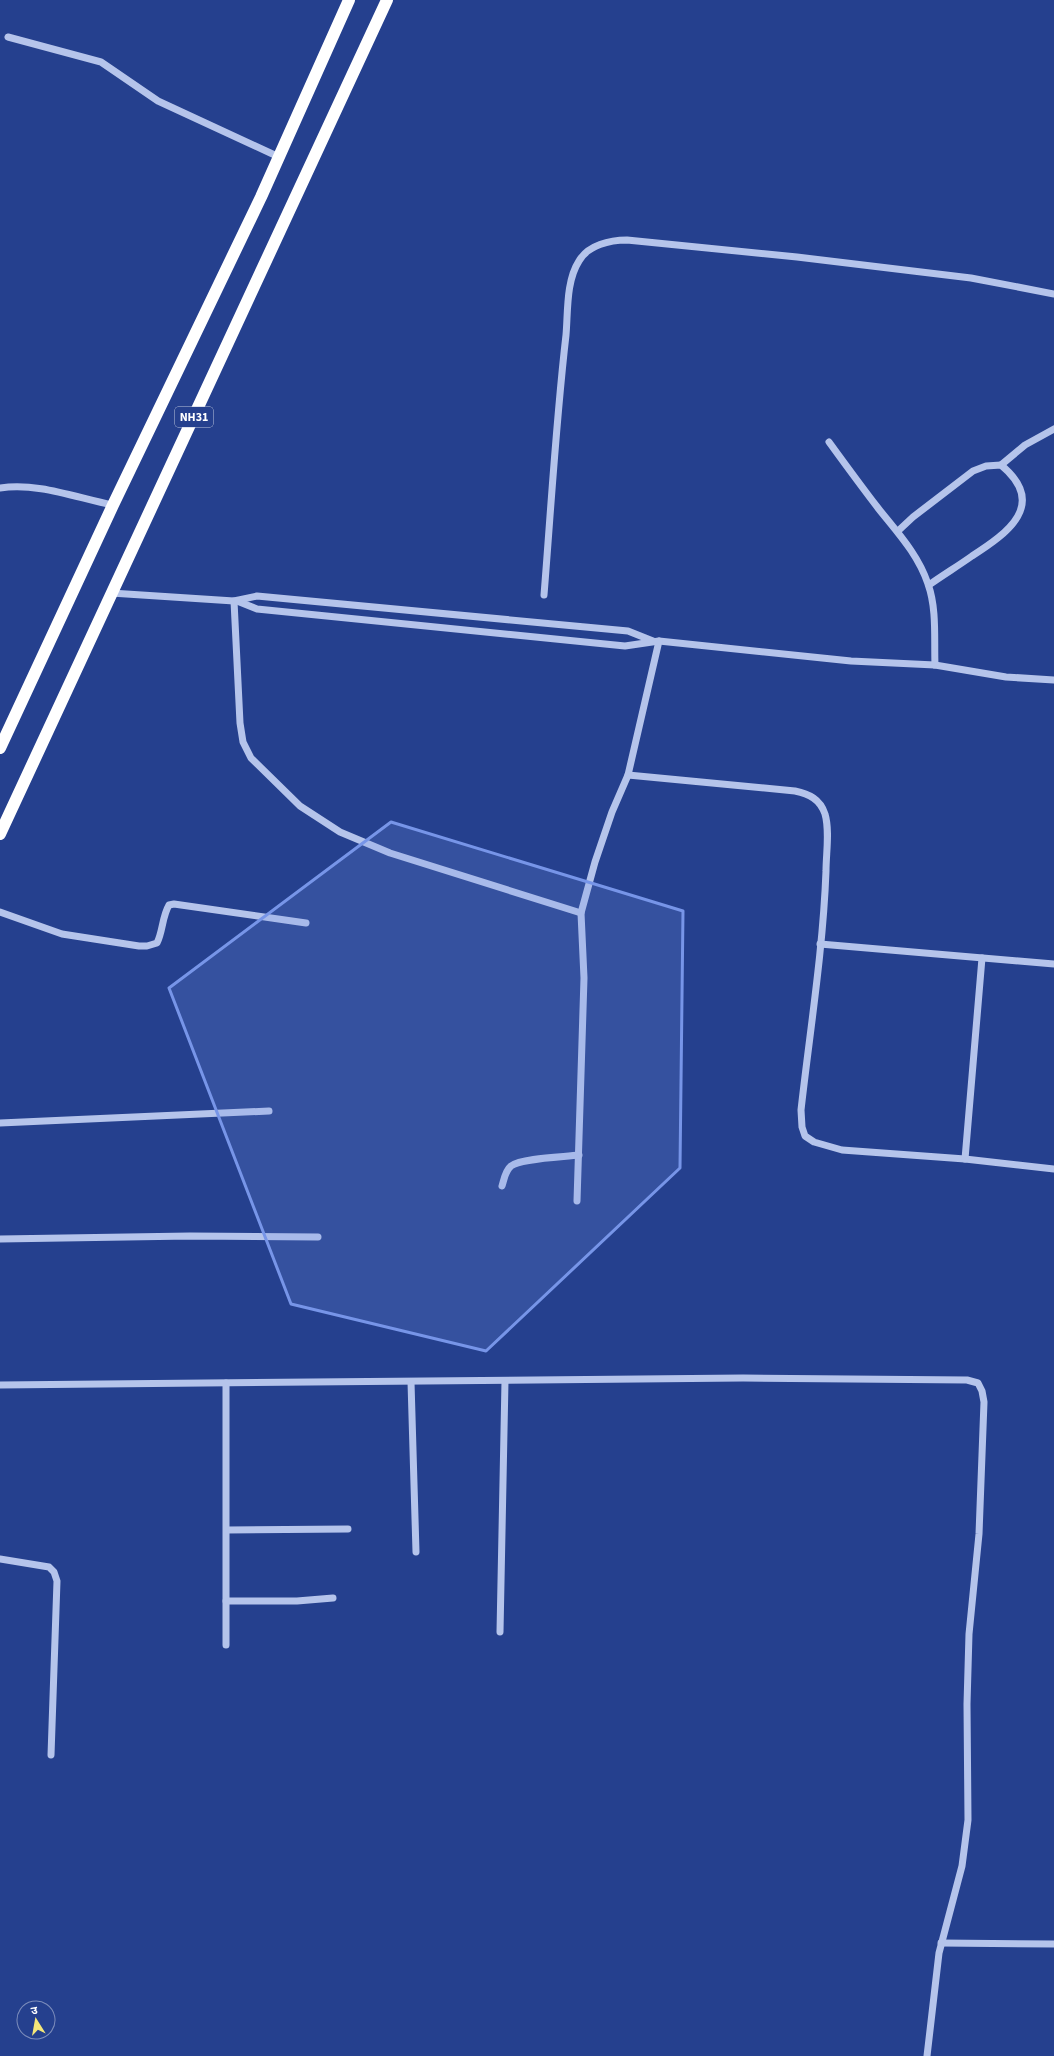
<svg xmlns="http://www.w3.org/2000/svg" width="1054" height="2056" viewBox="0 0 1054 2056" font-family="'Source Sans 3','Noto Sans Devanagari',sans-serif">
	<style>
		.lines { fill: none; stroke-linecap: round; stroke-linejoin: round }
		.minor { stroke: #b5c4eb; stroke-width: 7 }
		.highway { stroke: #fff; stroke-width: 12 }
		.marked { fill: #7795e8; fill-opacity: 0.2; stroke: #7795e8; stroke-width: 3; stroke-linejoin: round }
		.labels { text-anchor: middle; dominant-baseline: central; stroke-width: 3.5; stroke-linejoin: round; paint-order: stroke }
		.shield { fill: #25408e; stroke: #bec6dd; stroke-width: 1 }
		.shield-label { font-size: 12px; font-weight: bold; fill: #fff }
	</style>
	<rect width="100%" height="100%" fill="#25408e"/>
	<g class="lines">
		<g class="minor">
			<polyline points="8,37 101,62 158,101 279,157"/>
			<path d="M829,442C845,464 861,486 878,508C897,532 918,554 928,584C937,609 934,639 935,665"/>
			<polyline points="1001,465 1025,445 1054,429"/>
			<path d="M0,488C37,482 77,498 113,505"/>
			<path d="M898,531L913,517L973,471L986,466L1001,465C1048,504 1008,533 972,556C958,566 943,575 929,585"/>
			<polyline points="111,593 234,601 257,596 628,631 653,641"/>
			<path d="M544,595C551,508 556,421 566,335C568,312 566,281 579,261C588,245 610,240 627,240L797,257L971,278L1054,294"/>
			<polyline points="234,601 240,723 243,742 251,758 300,806 340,832 390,853 581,913"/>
			<polyline points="237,601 257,609 625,646 659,641 851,661 935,665 1006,677 1054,680"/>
			<path d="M628,775L795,791C809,794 820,799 825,814C830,831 826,853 826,871C823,951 810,1030 801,1110L802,1127L805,1136L814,1142L842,1150L965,1159L1054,1169"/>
			<path d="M0,912L62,934L139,946H147L157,943C163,931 162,917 169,905L174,904L306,923"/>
			<polyline points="820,944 1054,964"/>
			<polyline points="0,1123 269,1111"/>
			<polyline points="965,1159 982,958"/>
			<path d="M502,1186C504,1180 505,1171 511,1166C522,1158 564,1157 579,1155"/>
			<polyline points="577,1201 584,978 581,913 595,862 612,812 628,775 659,641"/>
			<polyline points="0,1239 190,1236 318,1237"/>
			<polyline points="411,1382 416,1552"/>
			<polyline points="226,1383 226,1645"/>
			<polyline points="0,1385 743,1378 967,1380 978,1383 982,1391 984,1402 979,1534 969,1634 967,1704 968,1820 962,1866 939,1953 927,2056"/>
			<polyline points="227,1530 348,1529"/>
			<polyline points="0,1559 49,1567 54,1572 57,1581 51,1755"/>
			<polyline points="226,1601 297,1601 333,1598"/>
			<polyline points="500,1632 505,1381"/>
			<polyline points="941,1943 1054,1944"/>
		</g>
		<g class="highway">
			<polyline points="0,748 113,505 261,197 349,0"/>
			<polyline points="0,834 387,0"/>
		</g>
	</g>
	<path class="marked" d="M391,822L683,911L680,1168L486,1351L291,1304L169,988Z"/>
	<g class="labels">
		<rect class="shield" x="175" y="407" width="38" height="20" rx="3"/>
		<g class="shield-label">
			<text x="194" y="417">NH31</text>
		</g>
	</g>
	<g transform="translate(36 2020) rotate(349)"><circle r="19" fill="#25408e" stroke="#7c8cbb"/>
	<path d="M0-3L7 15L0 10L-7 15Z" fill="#f5e879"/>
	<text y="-6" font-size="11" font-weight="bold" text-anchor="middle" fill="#ffffff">उ</text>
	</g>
</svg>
